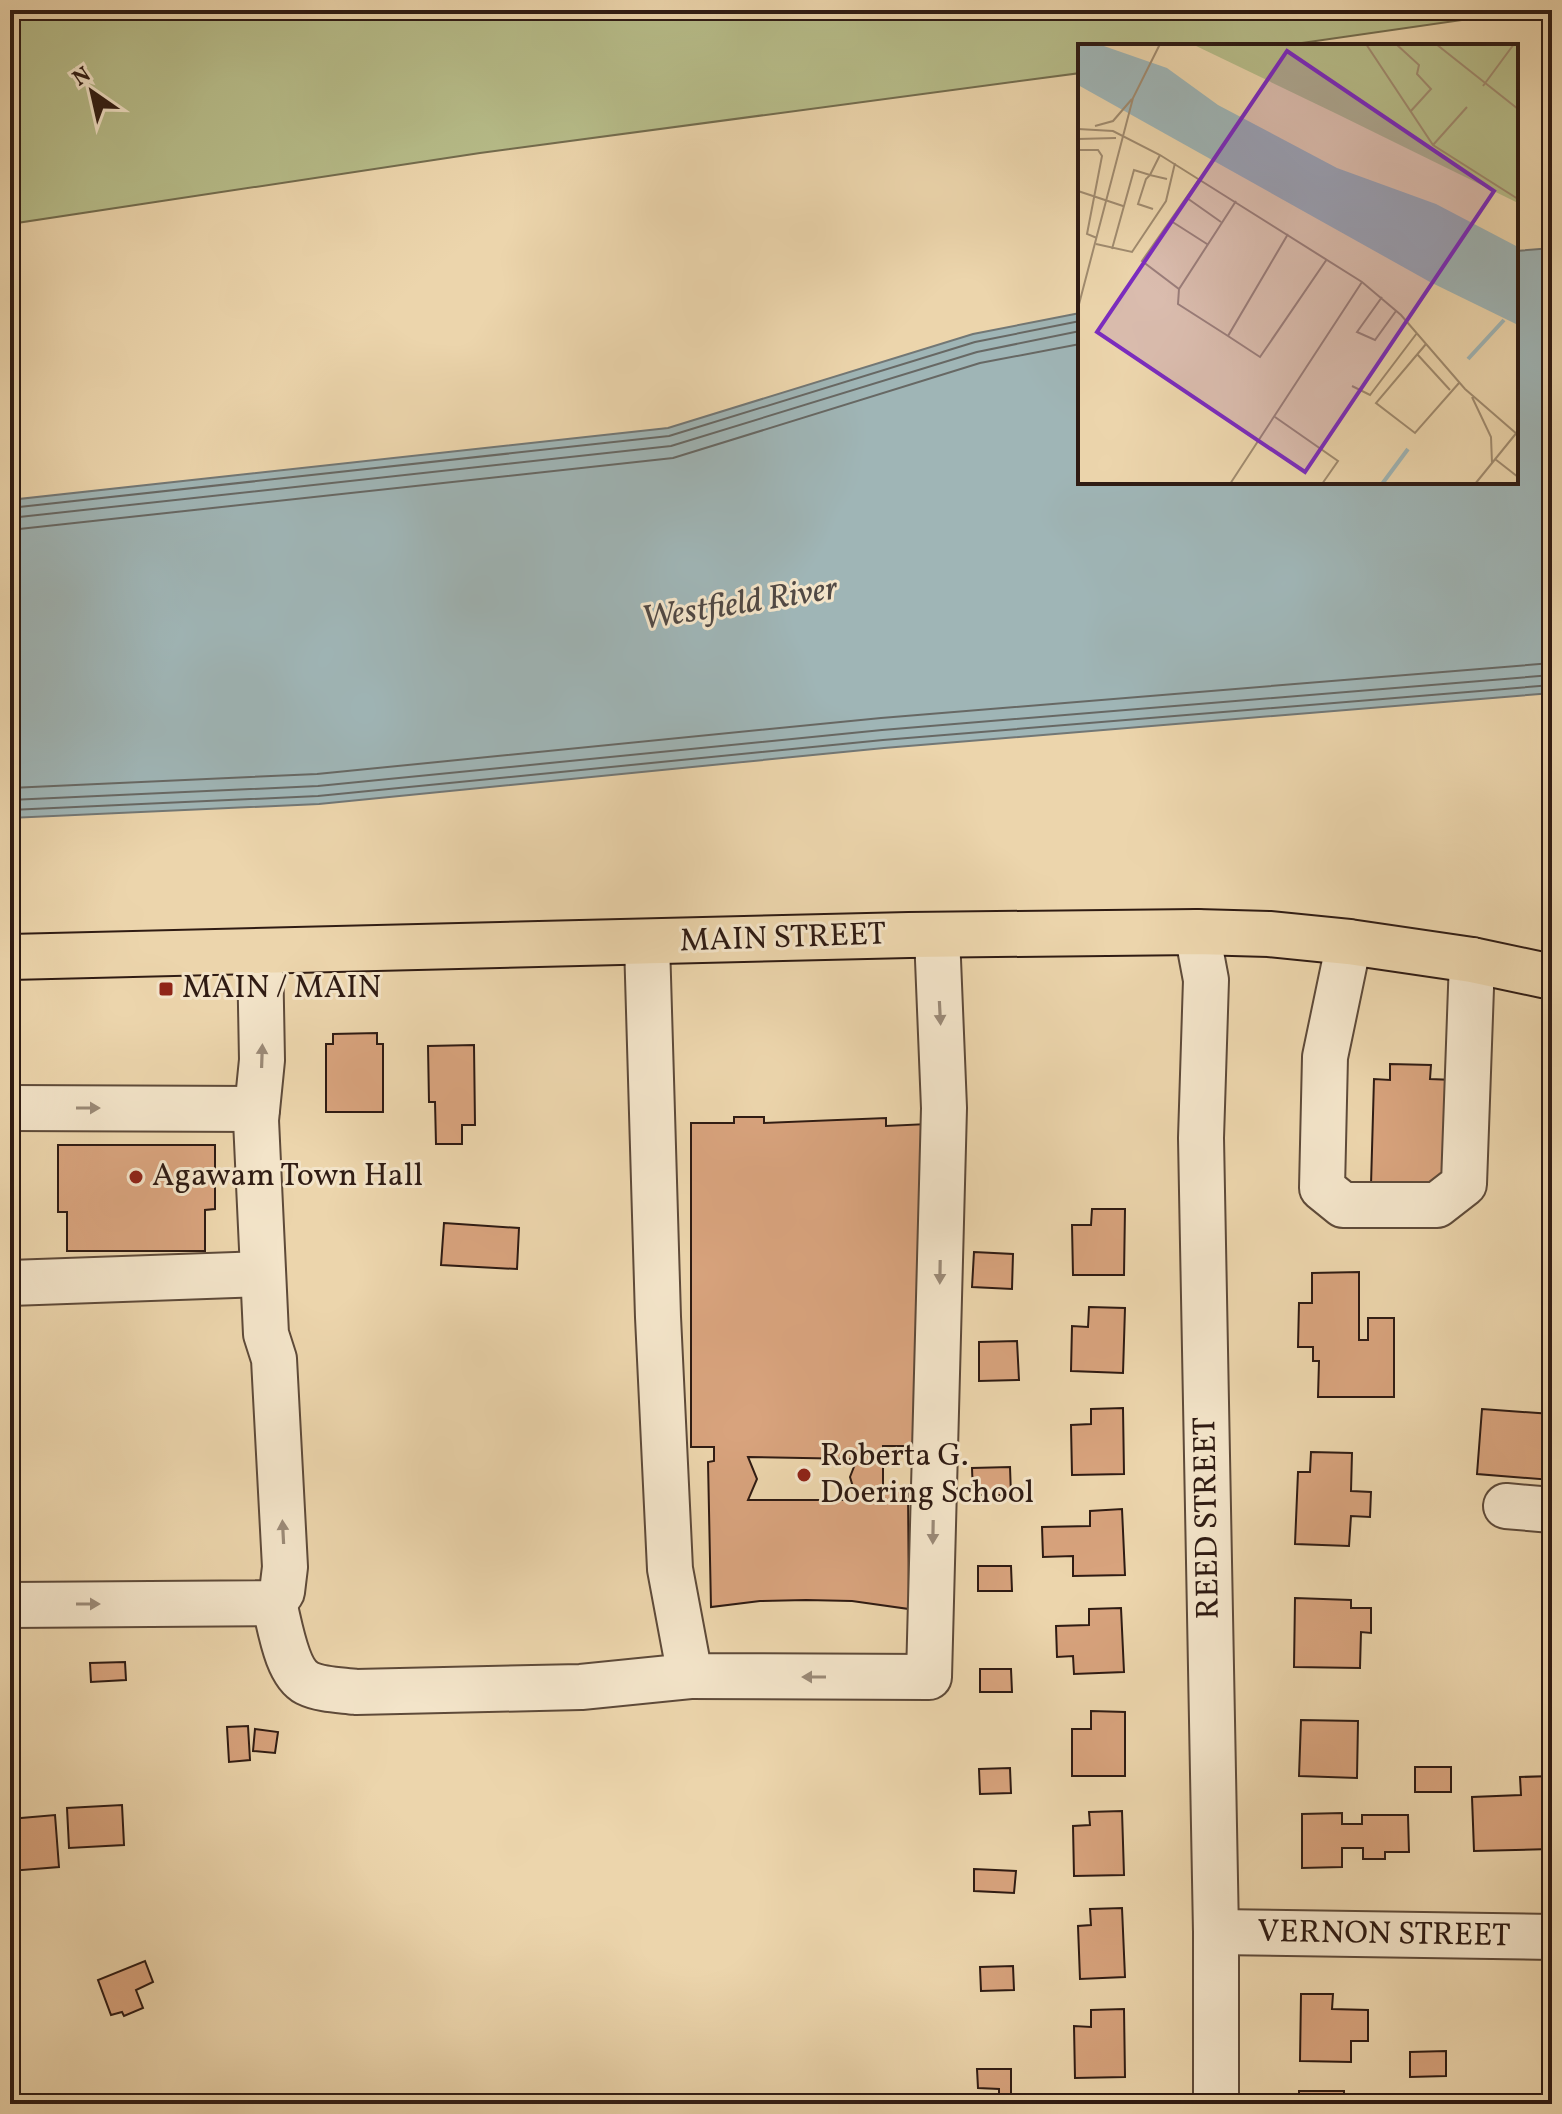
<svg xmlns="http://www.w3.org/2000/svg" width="1562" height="2114" viewBox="0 0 1562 2114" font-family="Vollkorn,serif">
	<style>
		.green { fill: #b7bd8a; stroke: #736c4e; stroke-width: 2 }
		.water { fill: #9fb5b6; stroke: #727775; stroke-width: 2 }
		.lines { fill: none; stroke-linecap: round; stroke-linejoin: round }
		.shore { stroke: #676864; stroke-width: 2 }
		.building { fill: #d8a37d; stroke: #2f1b13; stroke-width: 2; fill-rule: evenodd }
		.minor-casing { stroke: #5e4a39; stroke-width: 48 }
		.major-casing { stroke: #2f1b13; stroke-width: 48 }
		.minor { stroke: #f3e4c9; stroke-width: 44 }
		.major { stroke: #ecd5ac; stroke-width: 44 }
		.oneway { fill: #9b8a77 }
		.poi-dot { fill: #8f2418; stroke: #f3e4c9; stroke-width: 3 }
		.labels { text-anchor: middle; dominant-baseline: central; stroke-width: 6; stroke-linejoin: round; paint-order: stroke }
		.street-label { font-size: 32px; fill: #2f1b13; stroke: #f3e4c9 }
		.poi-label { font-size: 32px; fill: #2f1b13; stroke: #f3e4c9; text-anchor: start }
		.water-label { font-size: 34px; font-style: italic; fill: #514944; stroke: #f3e4c9 }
		.inset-river { fill: none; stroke: #9fb5b6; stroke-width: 4 }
		.inset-road { fill: none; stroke: #a08b6f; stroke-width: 2 }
		.view { fill: #7b2cbf; fill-opacity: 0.15; stroke: #7b2cbf; stroke-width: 4 }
		.inset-edge { fill: none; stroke: #2f1b13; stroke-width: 4 }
	</style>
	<rect width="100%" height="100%" fill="#ecd5ac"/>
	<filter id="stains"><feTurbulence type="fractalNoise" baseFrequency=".0025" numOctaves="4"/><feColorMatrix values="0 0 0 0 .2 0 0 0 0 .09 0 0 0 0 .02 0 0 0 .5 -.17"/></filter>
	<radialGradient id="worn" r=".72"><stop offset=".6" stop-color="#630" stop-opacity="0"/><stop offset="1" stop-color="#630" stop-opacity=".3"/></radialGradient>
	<polygon class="green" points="10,10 1531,10 1281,46 1080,46 1080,73 480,153 10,224"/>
	<polygon class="water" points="1552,248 1552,693 884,748 319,804 10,818 10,500 668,428 973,334 1080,313 1080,482 1516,482 1516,251"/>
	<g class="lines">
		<g class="shore">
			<polyline points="10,508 669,436 975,342 1080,321"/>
			<polyline points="10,518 671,446 977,352 1080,331"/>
			<polyline points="10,530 673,458 980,363 1080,344"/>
			<polyline points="10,788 317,774 881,718 1552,663"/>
			<polyline points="10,800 318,786 882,730 1552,675"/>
			<polyline points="10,810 318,796 883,740 1552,685"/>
		</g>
	</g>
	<g class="building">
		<polygon points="377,1033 377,1044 383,1044 383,1112 326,1112 326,1044 333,1044 333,1034"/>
		<polygon points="474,1045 475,1125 462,1125 462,1144 436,1144 435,1102 429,1102 428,1046"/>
		<polygon points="1390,1064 1431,1065 1430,1079 1454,1080 1451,1187 1371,1185 1374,1079 1390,1080"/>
		<path d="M734,1117H764V1123L886,1118V1126L928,1124L929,1446H883V1489H908L909,1609L852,1601L806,1600L760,1601L711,1607L708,1462L714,1461V1447H691V1123H734ZM748,1457L857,1459L850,1477L857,1500H748L757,1479Z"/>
		<polygon points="58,1145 215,1145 215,1209 205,1210 205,1251 67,1251 67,1212 58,1212"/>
		<polygon points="1092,1209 1125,1209 1124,1275 1073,1275 1072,1225 1091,1225"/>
		<polygon points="444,1223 519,1228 517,1269 441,1265"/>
		<polygon points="974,1252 1013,1254 1012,1289 972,1287"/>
		<polygon points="1359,1272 1359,1340 1368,1340 1368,1318 1394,1318 1394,1397 1318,1397 1319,1361 1313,1361 1313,1347 1298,1347 1299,1303 1312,1303 1312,1273"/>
		<polygon points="1089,1307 1125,1308 1123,1373 1071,1371 1072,1326 1088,1327"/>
		<polygon points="1017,1341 1019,1380 979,1381 979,1342"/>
		<polygon points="1123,1408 1124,1474 1072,1475 1071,1425 1091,1424 1091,1409"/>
		<polygon points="1482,1409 1552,1414 1552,1480 1477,1474"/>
		<polygon points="1311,1452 1352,1453 1351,1491 1371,1492 1370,1517 1351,1516 1349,1546 1295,1544 1298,1472 1310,1472"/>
		<polygon points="1010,1467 1011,1495 973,1495 972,1468"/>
		<polygon points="1122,1509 1125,1575 1073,1576 1073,1556 1043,1557 1042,1527 1090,1526 1090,1511"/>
		<polygon points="978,1566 1011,1566 1012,1591 978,1591"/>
		<polygon points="1295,1598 1351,1600 1351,1608 1371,1608 1371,1633 1361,1632 1360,1668 1294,1667"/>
		<polygon points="1121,1608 1124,1672 1074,1674 1073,1656 1057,1657 1056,1626 1089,1625 1089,1609"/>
		<polygon points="125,1662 126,1680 91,1682 90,1663"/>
		<polygon points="980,1669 1011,1669 1012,1692 980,1692"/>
		<polygon points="1091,1711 1125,1712 1125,1776 1072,1776 1072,1729 1091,1729"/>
		<polygon points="1301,1720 1358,1721 1357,1778 1299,1776"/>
		<polygon points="248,1726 250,1760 229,1762 227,1727"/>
		<polygon points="255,1729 278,1732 275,1753 253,1751"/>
		<rect x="1415" y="1767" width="36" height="25"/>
		<polygon points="1010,1768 1011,1793 980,1794 979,1769"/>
		<polygon points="1552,1776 1550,1849 1474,1851 1472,1797 1521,1795 1520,1777"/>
		<polygon points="122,1805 124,1845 69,1848 67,1808"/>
		<polygon points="1122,1811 1124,1875 1074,1876 1073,1826 1090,1825 1089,1812"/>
		<polygon points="1342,1813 1342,1824 1362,1824 1362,1815 1408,1815 1409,1852 1385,1852 1385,1859 1363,1859 1363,1848 1342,1848 1342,1867 1302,1868 1302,1814"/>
		<polygon points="55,1815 59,1867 10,1871 10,1819"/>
		<polygon points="974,1869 1016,1871 1014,1893 974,1891"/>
		<polygon points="1122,1908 1125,1977 1080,1979 1078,1926 1091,1925 1090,1909"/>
		<polygon points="145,1961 153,1982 136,1990 143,2008 124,2016 122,2012 111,2015 98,1980"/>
		<polygon points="1013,1966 1014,1990 981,1991 980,1967"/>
		<polygon points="1301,1994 1333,1994 1332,2009 1368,2010 1368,2041 1351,2041 1351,2062 1300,2061"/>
		<polygon points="1124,2009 1125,2077 1075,2078 1074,2026 1091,2027 1091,2010"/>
		<polygon points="1446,2051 1446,2076 1410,2077 1410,2052"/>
		<polygon points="977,2069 1011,2069 1011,2095 999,2095 999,2089 978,2088"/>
		<rect x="1299" y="2091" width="45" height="13"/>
	</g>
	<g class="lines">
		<defs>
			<g id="minor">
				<polyline points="1197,932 1206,980 1201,1138 1216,1932 1216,2104"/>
				<polyline points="1349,942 1325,1057 1322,1188 1343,1205 1437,1205 1464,1184 1472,960"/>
				<polyline points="647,943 658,1317 670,1569 690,1676 929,1677 944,1108 937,935"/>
				<polyline points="10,1108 257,1109"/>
				<polyline points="10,1283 263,1274"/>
				<polyline points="1506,1506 1552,1510"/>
				<path d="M274,1603C280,1625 286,1672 307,1683C321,1690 341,1690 356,1692L581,1687L690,1676"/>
				<polyline points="10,1605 274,1603 282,1592 285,1567 274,1359 266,1334 256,1120 262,1060 260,952"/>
				<polyline points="1216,1932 1552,1937"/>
			</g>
			<polyline id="major" points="10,957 909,935 1197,932 1269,934 1349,942 1472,960 1552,977"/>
		</defs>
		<use href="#minor" class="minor-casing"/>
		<use href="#major" class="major-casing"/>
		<use href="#minor" class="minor"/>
		<use href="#major" class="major"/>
	</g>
	<defs><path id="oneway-solid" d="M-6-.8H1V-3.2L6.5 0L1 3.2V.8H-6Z" transform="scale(2)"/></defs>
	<g class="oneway">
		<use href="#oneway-solid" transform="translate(940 1013) rotate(87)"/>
		<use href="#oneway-solid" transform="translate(262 1056) rotate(-88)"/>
		<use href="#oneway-solid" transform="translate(88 1108)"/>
		<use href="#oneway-solid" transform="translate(940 1272) rotate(91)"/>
		<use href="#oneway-solid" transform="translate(283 1532) rotate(-93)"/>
		<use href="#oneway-solid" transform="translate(933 1532) rotate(91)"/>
		<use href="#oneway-solid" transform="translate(88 1604)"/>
		<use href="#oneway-solid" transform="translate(814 1677) rotate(-180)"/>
	</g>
	<g class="poi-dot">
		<rect x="158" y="981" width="16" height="16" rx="4"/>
		<circle cx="136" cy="1177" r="8"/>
		<circle cx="804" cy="1475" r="8"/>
	</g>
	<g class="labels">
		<g class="street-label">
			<text transform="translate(783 939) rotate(-2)">MAIN STREET</text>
			<text transform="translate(1208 1518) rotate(-91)">REED STREET</text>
			<text transform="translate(1384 1935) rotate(1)">VERNON STREET</text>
		</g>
		<g class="poi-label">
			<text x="182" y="989">MAIN / MAIN</text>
			<text x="152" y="1177">Agawam Town Hall</text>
			<text x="820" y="1457">Roberta G.<tspan x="820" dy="37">Doering School</tspan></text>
		</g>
		<g class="water-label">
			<text transform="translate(740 605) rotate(-9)">Westfield River</text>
		</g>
	</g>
	<g transform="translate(1078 44)">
		<rect width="440" height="440" fill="#ecd5ac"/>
		<path d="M114,0H440V159L259,70Z" fill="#b7bd8a"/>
		<path d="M0,0H20L89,24L140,61L259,124L358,160L440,203V281L352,238L0,41Z" fill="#9fb5b6"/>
		<path class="inset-river" d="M390,315L426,276M304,440L330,405"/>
		<path class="inset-road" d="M288,0L355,101L440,155M318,0L341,21L339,30L353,45L332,68M358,0L440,65M405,42L436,0M17,82L35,77L54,55M0,85L35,87L82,111L284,238L323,271L387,345L440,391M0,95L38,94M355,101L389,63M0,106H20L24,112L9,190L19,194M122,134L64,217L101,245L158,157M0,147L45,162M109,154L143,178M75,165L60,160L68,135L72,131L89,135M93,177L129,200M210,190L150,292L182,313L249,215M18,200L54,208L88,157L97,119M34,205L56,126L72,131L82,111M101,245L100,260L150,292M304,253L279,288L297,296L318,267M0,264L55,54L82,0M348,300L298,359L337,389L381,339M339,310L372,346M274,342L292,351L339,289M394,353L413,393L414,419M197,373L260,417L244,440M417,415L440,433M152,440L284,238M397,440L440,387"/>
		<path class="view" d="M209,7L416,147L227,428L19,288Z"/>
		<rect width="440" height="440" class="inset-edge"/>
	</g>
	<rect width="1562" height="2114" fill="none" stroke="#ecd5ac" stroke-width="40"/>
	<rect x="12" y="12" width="1538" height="2090" fill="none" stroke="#2f1b13" stroke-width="4"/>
	<rect x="20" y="20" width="1522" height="2074" fill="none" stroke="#2f1b13" stroke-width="2"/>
	<g transform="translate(92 92) rotate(326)" stroke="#f3e4c9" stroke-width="6" paint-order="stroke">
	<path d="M0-6L14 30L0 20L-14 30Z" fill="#2f1b13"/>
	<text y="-12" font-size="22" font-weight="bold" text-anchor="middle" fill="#2f1b13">N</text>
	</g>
	<rect width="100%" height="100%" filter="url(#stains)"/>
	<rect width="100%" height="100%" fill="url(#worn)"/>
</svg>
